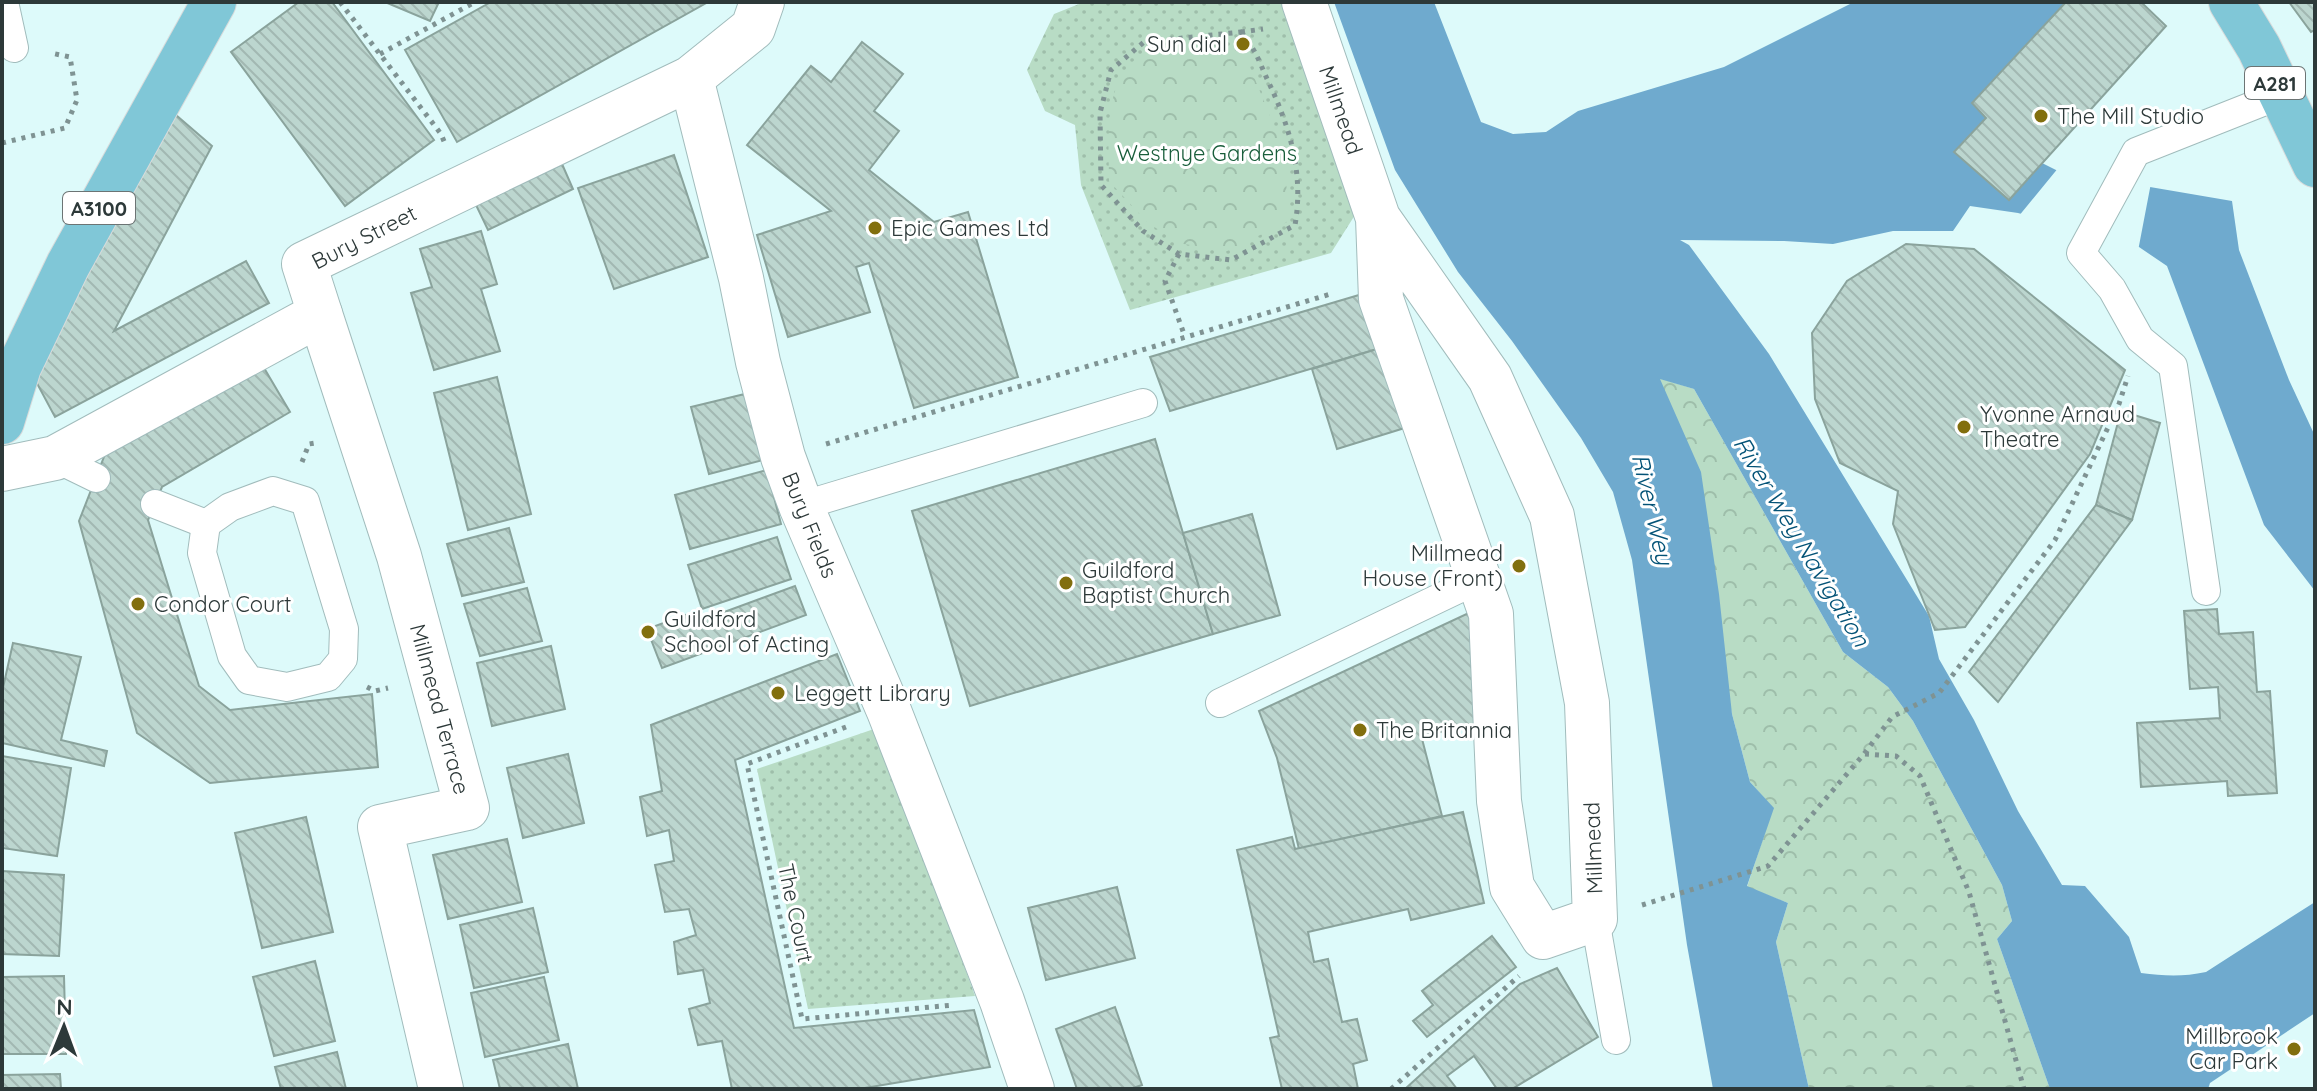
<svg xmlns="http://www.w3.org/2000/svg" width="2317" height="1091" viewBox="0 0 2317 1091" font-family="Quicksand,sans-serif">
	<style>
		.grass { fill: url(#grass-dots) }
		.park { fill: url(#park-crowns) }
		.water { fill: #6faace }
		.pier { fill: #ddfafa }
		.building { fill: url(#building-back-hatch); stroke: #8aa39c; stroke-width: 2 }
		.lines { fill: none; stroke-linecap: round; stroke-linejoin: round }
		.service-casing { stroke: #a1bcbc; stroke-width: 30 }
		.minor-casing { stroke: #a1bcbc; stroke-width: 46 }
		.primary-casing { stroke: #d9dbdb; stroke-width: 46 }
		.path { stroke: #7f9393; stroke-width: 5; stroke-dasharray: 4 6; stroke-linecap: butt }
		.service { stroke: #fff; stroke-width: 28 }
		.minor { stroke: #fff; stroke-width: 44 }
		.primary { stroke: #80c7d7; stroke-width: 44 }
		.poi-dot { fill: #826f0e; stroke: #fff; stroke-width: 3 }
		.labels { text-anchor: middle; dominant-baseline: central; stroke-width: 6; stroke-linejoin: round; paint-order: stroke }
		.shield { fill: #fff; stroke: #6c7474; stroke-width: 2 }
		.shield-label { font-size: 20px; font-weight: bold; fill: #2d3939 }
		.poi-label { font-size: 22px; fill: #2d3939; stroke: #fff; text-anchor: start }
		.street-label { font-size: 22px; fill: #2d3939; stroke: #fff }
		.park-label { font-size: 22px; fill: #195e3b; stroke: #fff }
		.water-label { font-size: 24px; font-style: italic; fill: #045377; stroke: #fff }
	</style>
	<defs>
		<pattern id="grass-dots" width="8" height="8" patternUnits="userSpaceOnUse" patternTransform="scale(2)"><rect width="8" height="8" fill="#b8dcc5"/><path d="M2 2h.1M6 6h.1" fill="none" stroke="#9ebeaa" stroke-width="1.8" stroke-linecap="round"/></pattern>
		<pattern id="park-crowns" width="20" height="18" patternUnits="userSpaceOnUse" patternTransform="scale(2)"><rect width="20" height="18" fill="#b8dcc5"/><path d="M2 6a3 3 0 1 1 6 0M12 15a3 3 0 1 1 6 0" fill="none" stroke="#9ebeaa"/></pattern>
		<pattern id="building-back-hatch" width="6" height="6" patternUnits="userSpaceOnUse" patternTransform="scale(2)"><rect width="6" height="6" fill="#bcd6cf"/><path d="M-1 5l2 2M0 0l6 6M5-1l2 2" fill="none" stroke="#a2b8b2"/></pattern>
	</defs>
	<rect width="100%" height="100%" fill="#ddfafa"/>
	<g class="grass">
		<polygon points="1084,2 1289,2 1360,207 1331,253 1130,310 1081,185 1075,125 1045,111 1027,70 1054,14"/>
		<polygon points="874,729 914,826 975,996 808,1009 757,769"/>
	</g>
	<g class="park">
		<path d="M1219,43L1245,55L1286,155L1287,222L1227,251L1178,243L1147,222L1109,181C1109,138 1101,71 1150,51C1163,45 1203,45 1219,43Z"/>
		<polygon points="1659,378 1694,389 1843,652 1888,687 1913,721 2002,885 2012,921 1997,939 2050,1089 1809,1089 1776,942 1788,903 1747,887 1773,808 1750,782 1732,714"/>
	</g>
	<path class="water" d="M1334,2H1434L1481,122L1513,134L1546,132L1578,111L1724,67L1854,2H2066L1973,103L1986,118L2042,163L2086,185L2150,187L2232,201L2239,250L2289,380L2315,436V591L2264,525L2167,266L2139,247L2018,213L1970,206L1953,231H1893L1833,244L1784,241L1680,240L1689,245L1769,354L1929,616L1939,659L1974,720L2018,811L2062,885L2085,886L2129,937L2141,973C2164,976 2183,977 2206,972L2315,902V1013L2210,1083L2208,1089H2050L1997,939L2012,921L2002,885L1913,721L1888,687L1843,652L1694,389L1660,379L1701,472L1719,594L1732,714L1750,782L1774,808L1747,886L1788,903L1776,942L1809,1089H1713L1687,945L1632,560L1613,492L1581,438L1512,341L1458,272L1395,170Z"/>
	<polygon class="pier" points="2059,167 2087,181 2151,183 2138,251 2018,217"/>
	<g class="building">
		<polygon points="299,2 332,2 434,140 345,206 231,52"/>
		<polygon points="385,2 439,2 430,21"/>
		<polygon points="491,2 708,2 457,142 405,50"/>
		<polygon points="2066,2 2141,2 2166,26 2009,200 1954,152 1986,118 1972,103"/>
		<polygon points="2289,2 2315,2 2315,30 2311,32"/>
		<polygon points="862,42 903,74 874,111 899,131 869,170 934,222 968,212 1018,377 914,408 869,263 856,267 870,312 788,337 757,235 831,211 747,145 811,66 831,82"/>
		<polygon points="169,109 212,146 114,331 246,261 269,303 55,417 32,374"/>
		<polygon points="674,155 708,257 614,289 578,188"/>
		<polygon points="562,164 573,189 488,230 476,205"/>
		<polygon points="481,231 497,284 481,289 500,351 434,370 411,293 432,287 420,249"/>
		<polygon points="1906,244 1974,249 2125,370 2090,454 1965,627 1935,630 1893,524 1898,491 1840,463 1815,399 1812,333 1847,281"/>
		<polygon points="1369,292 1387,346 1170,411 1150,357"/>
		<polygon points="1387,346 1411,426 1337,449 1312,369"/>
		<polygon points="257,356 290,412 162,487 148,520 199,686 230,710 372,694 378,767 210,783 137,733 79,521 111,439"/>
		<polygon points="497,377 531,514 468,530 434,393"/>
		<polygon points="753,392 771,458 709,474 691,407"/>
		<polygon points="2121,411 2160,423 2132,520 2096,505"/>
		<polygon points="1155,439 1213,634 970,706 912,511"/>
		<polygon points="767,470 781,524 690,549 675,495"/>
		<polygon points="2096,505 2132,520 1998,702 1969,672"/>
		<polygon points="1252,514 1280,615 1213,634 1183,533"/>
		<polygon points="509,528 524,582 462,596 447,544"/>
		<polygon points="777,537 791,579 702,609 688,565"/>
		<polygon points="795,586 806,615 662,668 647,629 685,615 689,625"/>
		<polygon points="527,588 542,641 480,656 464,604"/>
		<polygon points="2217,609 2219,634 2253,632 2257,692 2270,691 2277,793 2228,796 2227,781 2141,787 2137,723 2220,718 2218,687 2190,689 2184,611"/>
		<polygon points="1473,611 1487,725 1421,735 1442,816 1299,849 1277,758 1259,711"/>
		<polygon points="13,643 81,657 61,740 107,751 104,766 2,743 2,692"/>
		<polygon points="551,646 565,709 492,726 477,663"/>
		<polygon points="837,654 860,711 735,760 794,1028 974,1010 990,1067 859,1089 732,1089 722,1041 698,1045 689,1009 710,1003 703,970 678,974 674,942 696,935 689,909 665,912 655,865 674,861 669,830 647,836 640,797 662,791 651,725"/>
		<polygon points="568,754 584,823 523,838 507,768"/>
		<polygon points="2,756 71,768 57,856 2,848"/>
		<polygon points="1463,812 1484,903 1411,920 1408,909 1308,932 1314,962 1328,959 1342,1022 1357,1019 1367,1060 1353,1064 1358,1089 1282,1089 1270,1038 1279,1036 1237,850 1292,837 1295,849"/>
		<polygon points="306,817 333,932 262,948 235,833"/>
		<polygon points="507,839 522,902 448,919 433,855"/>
		<polygon points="2,871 64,875 59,956 2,954"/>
		<polygon points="1117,887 1135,958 1046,980 1028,908"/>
		<polygon points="533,908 548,972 474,988 460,925"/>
		<polygon points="1492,936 1516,967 1427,1037 1413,1021 1433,1005 1422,991"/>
		<polygon points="315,961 335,1041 274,1056 253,977"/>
		<polygon points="1557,968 1598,1037 1512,1089 1497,1089 1474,1056 1447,1076 1457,1089 1405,1089 1520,984"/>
		<polygon points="64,976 66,1054 2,1054 2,977"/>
		<polygon points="544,977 559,1040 485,1057 471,993"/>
		<polygon points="1115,1007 1142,1085 1130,1089 1077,1089 1056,1029"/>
		<polygon points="568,1044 578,1089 500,1089 493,1060"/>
		<polygon points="337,1052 346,1089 281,1089 275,1067"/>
		<polygon points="60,1074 61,1089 2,1089 2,1075"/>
	</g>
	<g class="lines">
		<defs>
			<g id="service">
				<polyline points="4,2 14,48"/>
				<polyline points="55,458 96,478"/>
				<polygon points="273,491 305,501 344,629 343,659 328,677 287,687 249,680 232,656 202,553 206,524 230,507"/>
				<polyline points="155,504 206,524"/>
				<polyline points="801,506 1143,403"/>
				<polyline points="2206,591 2173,366 2140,339 2112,289 2081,253 2136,152 2280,95"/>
				<polyline points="1220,703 1479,579"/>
				<polyline points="1595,919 1616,1040"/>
			</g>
			<g id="minor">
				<polyline points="1304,2 1378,218 1490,378 1552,516 1587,703 1595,919 1543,937 1512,887 1499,801 1491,614 1381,299 1378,218"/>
				<polyline points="691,78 741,278 758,362 783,457 801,506 889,711 1002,1001 1032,1089"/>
				<polyline points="320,314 399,556 467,808 380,827 441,1089"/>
				<polyline points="2,469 55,458 320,314 304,264 691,78 753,28 762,2"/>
			</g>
			<g id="primary">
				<polyline points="2231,2 2259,48 2315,165"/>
				<polyline points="2,422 19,367 68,265 214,2"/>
			</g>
		</defs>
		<use href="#service" class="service-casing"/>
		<use href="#minor" class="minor-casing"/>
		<use href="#primary" class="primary-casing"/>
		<g class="path">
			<polyline points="340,2 441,134 446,146"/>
			<path d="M1241,32C1257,52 1258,59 1268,81C1290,127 1304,174 1295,225L1231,260L1179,254L1143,231L1101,185L1100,113L1111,70L1144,42Z"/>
			<polyline points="1241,32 1263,29"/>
			<polyline points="380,54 475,2"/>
			<polyline points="2,143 65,128 77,100 70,57 51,53"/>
			<polyline points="1179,254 1165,281 1185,337"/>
			<polyline points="826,444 1334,293"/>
			<polyline points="302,462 309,444 315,443"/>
			<polyline points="367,687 375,691 388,688"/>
			<polyline points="846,727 747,764 802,1019 953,1005"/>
			<polyline points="1865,754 1896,756 1920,776 1969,892 2024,1089"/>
			<polyline points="1642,905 1768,866 1864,754 1892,717 1939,693 2055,540 2119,404 2128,376"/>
			<polyline points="1391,1089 1519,976"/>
		</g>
		<use href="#service" class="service"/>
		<use href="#minor" class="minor"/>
		<use href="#primary" class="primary"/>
	</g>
	<g class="poi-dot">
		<circle cx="1243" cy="44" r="8"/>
		<circle cx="2041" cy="116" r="8"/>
		<circle cx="875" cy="228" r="8"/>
		<circle cx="1964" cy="427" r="8"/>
		<circle cx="1519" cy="566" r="8"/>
		<circle cx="1066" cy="583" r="8"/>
		<circle cx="138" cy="604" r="8"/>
		<circle cx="648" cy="632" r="8"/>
		<circle cx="778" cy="693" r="8"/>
		<circle cx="1360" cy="730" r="8"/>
		<circle cx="2294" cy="1049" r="8"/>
	</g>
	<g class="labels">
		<g class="shield">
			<rect x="2245" y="67" width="60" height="32" rx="6"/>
			<rect x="63" y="192" width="72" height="32" rx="6"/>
		</g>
		<g class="shield-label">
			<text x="2275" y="83">A281</text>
			<text x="99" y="208">A3100</text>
		</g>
		<g class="poi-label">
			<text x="1227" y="44" text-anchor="end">Sun dial</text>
			<text x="2057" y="116">The Mill Studio</text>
			<text x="891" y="228">Epic Games Ltd</text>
			<text x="1980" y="414">Yvonne Arnaud<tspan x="1980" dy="25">Theatre</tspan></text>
			<text x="1503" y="553" text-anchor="end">Millmead<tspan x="1503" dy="25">House (Front)</tspan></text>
			<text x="1082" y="570">Guildford<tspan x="1082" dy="25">Baptist Church</tspan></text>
			<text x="154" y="604">Condor Court</text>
			<text x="664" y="619">Guildford<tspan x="664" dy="25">School of Acting</tspan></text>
			<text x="794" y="693">Leggett Library</text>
			<text x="1376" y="730">The Britannia</text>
			<text x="2278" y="1036" text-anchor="end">Millbrook<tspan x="2278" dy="25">Car Park</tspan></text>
		</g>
		<g class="street-label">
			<text transform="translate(1341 110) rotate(71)">Millmead</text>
			<text transform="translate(364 237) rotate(-27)">Bury Street</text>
			<text transform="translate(810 525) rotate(68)">Bury Fields</text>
			<text transform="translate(440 709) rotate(75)">Millmead Terrace</text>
			<text transform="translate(1593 848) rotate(-92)">Millmead</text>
			<text transform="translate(796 913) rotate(78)">The Court</text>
		</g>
		<g class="park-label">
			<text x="1207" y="153">Westnye Gardens</text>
		</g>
		<g class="water-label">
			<text transform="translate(1653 509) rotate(77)">River Wey</text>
			<text transform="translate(1802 541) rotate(59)">River Wey Navigation</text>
		</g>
	</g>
	<rect width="2317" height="1091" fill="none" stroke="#2d3939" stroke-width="8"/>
	<g transform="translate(64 1027) rotate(1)" stroke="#ffffff" stroke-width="6" paint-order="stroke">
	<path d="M0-6L14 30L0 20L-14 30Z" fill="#2d3939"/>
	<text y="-12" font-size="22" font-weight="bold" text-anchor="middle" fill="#2d3939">N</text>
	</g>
</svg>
